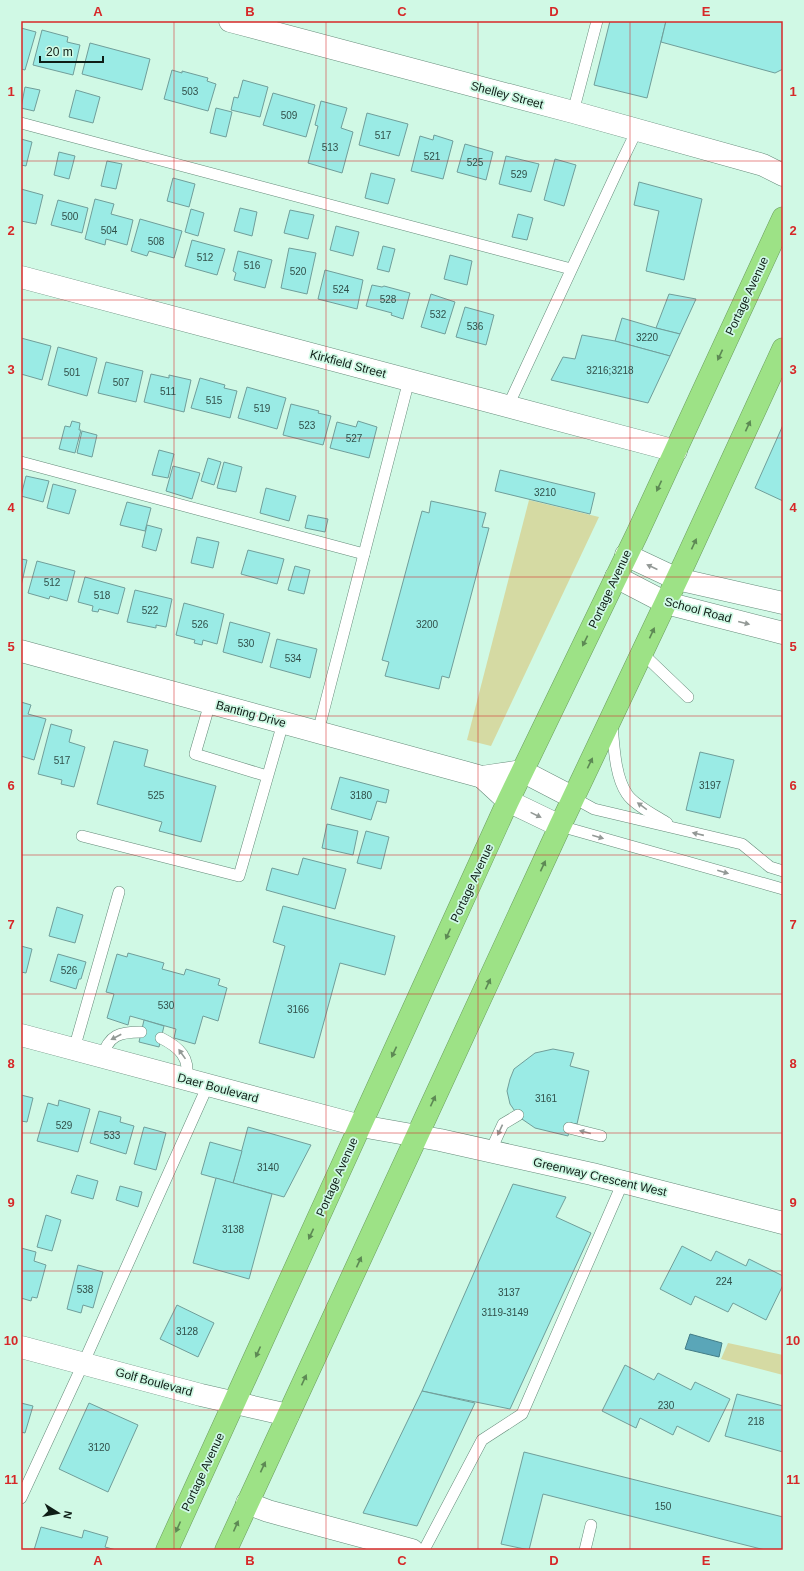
<svg xmlns="http://www.w3.org/2000/svg" width="804" height="1571" viewBox="0 0 804 1571" font-family="Helvetica,sans-serif">
	<style>
		.green { fill: #d5daa3 }
		.water { fill: #5aa6b8; stroke: #437d87 }
		.building { fill: #9aebe5; stroke: #709e9a }
		.lines { fill: none; stroke-linecap: round; stroke-linejoin: round }
		.lane-casing { stroke: #658a79; stroke-width: 12 }
		.street-casing { stroke: #658a79; stroke-width: 23 }
		.highway-casing { stroke: #6b9d5f; stroke-width: 23 }
		.lane { stroke: #fff; stroke-width: 11 }
		.street { stroke: #fff; stroke-width: 22 }
		.highway { stroke: #9de286; stroke-width: 22 }
		.oneway { fill: #5d8954 }
		.oneway2 { fill: #939996 }
		.grid { fill: none; stroke: #d62828; stroke-width: 1; stroke-opacity: 0.55 }
		.labels { text-anchor: middle; dominant-baseline: central; stroke-width: 3.5; stroke-linejoin: round; paint-order: stroke }
		.number-label { font-size: 10px; fill: #31504a }
		.street-label { font-size: 12px; fill: #0e1d16; stroke: #d0f9e5 }
		.neatline { fill: none; stroke: #d62828; stroke-width: 1.5 }
		.grid-label { font-size: 13px; text-anchor: middle; font-weight: bold; fill: #d62828 }
	</style>
	<rect width="100%" height="100%" fill="#d0f9e5"/>
	<g class="green">
		<polygon points="529,500 599,517 491,746 467,740"/>
		<polygon points="728,1343 783,1355 783,1375 721,1359"/>
	</g>
	<polygon class="water" points="690,1334 722,1343 719,1357 685,1349"/>
	<g class="building">
		<polygon points="610,21 666,21 647,98 594,85"/>
		<polygon points="666,21 783,21 783,69 775,73 661,42"/>
		<polygon points="21,28 36,32 25,70 21,69"/>
		<polygon points="42,30 68,37 67,42 80,45 73,75 33,65"/>
		<polygon points="90,43 150,59 142,90 82,74"/>
		<polygon points="172,70 182,73 182,71 208,78 207,81 216,84 208,111 164,99"/>
		<polygon points="243,80 268,87 260,117 231,110 234,97 238,98"/>
		<polygon points="25,87 40,90 34,111 21,108"/>
		<polygon points="76,90 100,97 93,123 69,117"/>
		<polygon points="273,93 315,105 306,137 263,125"/>
		<polygon points="321,101 347,108 341,128 353,132 342,173 308,163 318,126 315,125"/>
		<polygon points="216,108 232,112 226,137 210,133"/>
		<polygon points="367,113 408,124 399,156 359,145"/>
		<polygon points="434,135 453,141 443,179 411,171 420,136 433,140"/>
		<polygon points="21,139 32,142 26,166 21,165"/>
		<polygon points="465,144 493,152 486,180 457,172"/>
		<polygon points="59,152 75,156 69,179 54,175"/>
		<polygon points="506,156 539,164 531,192 499,184"/>
		<polygon points="555,159 576,165 564,206 544,200"/>
		<polygon points="107,161 122,164 116,189 101,186"/>
		<polygon points="371,173 395,179 388,204 365,198"/>
		<polygon points="173,178 195,184 189,207 167,201"/>
		<polygon points="639,182 702,199 684,280 646,271 659,211 634,205"/>
		<polygon points="21,189 43,195 36,224 21,221"/>
		<polygon points="95,199 114,204 111,214 133,220 127,245 106,239 105,245 85,239"/>
		<polygon points="58,200 88,208 82,233 51,225"/>
		<polygon points="240,208 257,212 252,236 234,231"/>
		<polygon points="191,209 204,213 198,236 185,232"/>
		<polygon points="290,210 314,215 308,239 284,233"/>
		<polygon points="518,214 533,218 527,240 512,237"/>
		<polygon points="140,219 182,231 174,258 149,251 147,256 131,251"/>
		<polygon points="336,226 359,232 353,256 330,250"/>
		<polygon points="192,240 225,249 217,275 185,266"/>
		<polygon points="383,246 395,249 389,272 377,269"/>
		<polygon points="289,248 316,253 307,294 281,288"/>
		<polygon points="238,251 272,260 265,288 234,280 236,273 233,271"/>
		<polygon points="450,255 472,261 467,285 444,279"/>
		<polygon points="325,270 363,280 357,309 318,299"/>
		<polygon points="372,285 382,287 384,286 410,293 403,319 391,315 392,313 366,306"/>
		<polygon points="431,294 455,302 445,334 421,327"/>
		<polygon points="669,294 696,299 680,334 656,328"/>
		<polygon points="465,307 494,315 486,345 456,337"/>
		<polygon points="622,318 656,328 680,334 670,356 615,341"/>
		<polygon points="582,335 615,341 670,356 648,403 551,380 563,357 575,359"/>
		<polygon points="21,338 51,346 42,380 21,374"/>
		<polygon points="58,347 97,358 87,396 48,385"/>
		<polygon points="106,362 143,371 136,402 98,393"/>
		<polygon points="151,374 169,378 169,375 191,380 184,412 144,402"/>
		<polygon points="200,378 225,385 224,388 237,391 230,418 191,408"/>
		<polygon points="247,387 286,398 277,429 238,418"/>
		<polygon points="291,404 319,411 318,413 331,416 323,445 283,435"/>
		<polygon points="72,421 80,423 79,430 81,430 75,453 59,449 65,426 70,427"/>
		<polygon points="358,421 377,427 369,458 330,448 337,422 356,427"/>
		<polygon points="783,425 783,501 755,488"/>
		<polygon points="82,431 97,435 92,457 77,453"/>
		<polygon points="159,450 174,454 168,478 152,475"/>
		<polygon points="208,458 221,462 214,485 201,481"/>
		<polygon points="224,462 242,467 236,492 217,488"/>
		<polygon points="173,466 200,473 192,499 166,491"/>
		<polygon points="500,470 595,493 590,514 495,491"/>
		<polygon points="26,476 49,481 43,502 21,496"/>
		<polygon points="53,484 76,490 69,514 47,508"/>
		<polygon points="266,488 296,496 289,521 260,513"/>
		<polygon points="431,501 486,513 482,527 489,528 449,678 442,676 439,689 385,676 389,662 382,660 422,511 429,513"/>
		<polygon points="127,502 151,508 145,531 120,525"/>
		<polygon points="308,515 328,519 325,532 305,528"/>
		<polygon points="147,525 162,529 156,551 142,547"/>
		<polygon points="197,537 219,542 213,568 191,563"/>
		<polygon points="248,550 284,559 277,584 241,574"/>
		<polygon points="21,559 27,560 21,586"/>
		<polygon points="37,561 75,571 67,601 50,596 49,599 28,593"/>
		<polygon points="295,566 310,570 304,594 288,590"/>
		<polygon points="85,577 125,588 118,614 99,609 98,612 92,611 93,606 78,602"/>
		<polygon points="135,590 172,599 166,627 156,625 156,628 127,622"/>
		<polygon points="184,603 224,614 217,644 203,640 202,645 194,643 195,640 176,635"/>
		<polygon points="230,622 270,633 262,663 223,652"/>
		<polygon points="277,639 317,649 310,678 270,667"/>
		<polygon points="21,702 31,705 28,714 46,719 34,760 21,756"/>
		<polygon points="51,724 72,730 69,742 85,747 74,787 61,784 62,780 38,774"/>
		<polygon points="114,741 148,750 144,766 216,786 201,842 159,831 162,822 97,804"/>
		<polygon points="700,752 734,760 720,818 686,810"/>
		<polygon points="340,777 389,790 386,803 377,801 371,820 331,809"/>
		<polygon points="327,824 358,831 353,855 322,848"/>
		<polygon points="366,831 389,837 381,869 357,863"/>
		<polygon points="303,858 346,869 335,909 266,890 272,868 298,875"/>
		<polygon points="283,906 395,936 385,975 340,963 314,1058 259,1043 285,946 273,942"/>
		<polygon points="57,907 83,915 75,943 49,936"/>
		<polygon points="21,946 32,949 26,973 21,972"/>
		<polygon points="128,953 164,963 162,969 184,975 186,969 220,979 218,985 227,988 218,1021 203,1016 195,1044 174,1038 176,1029 130,1016 128,1025 107,1018 114,994 106,992 117,954 127,957"/>
		<polygon points="58,954 86,962 81,979 79,979 76,989 50,981"/>
		<polygon points="144,1020 164,1026 159,1047 139,1042"/>
		<polygon points="553,1049 574,1053 570,1066 589,1071 577,1124 571,1123 568,1136 535,1128 519,1117 510,1104 507,1091 510,1079 514,1069 535,1053"/>
		<polygon points="21,1095 33,1098 27,1122 21,1121"/>
		<polygon points="59,1100 90,1109 78,1152 37,1141 48,1103 58,1106"/>
		<polygon points="99,1111 121,1117 120,1122 134,1126 126,1154 90,1143"/>
		<polygon points="144,1127 166,1133 156,1170 134,1164"/>
		<polygon points="248,1127 311,1145 284,1197 233,1183"/>
		<polygon points="210,1142 242,1151 233,1183 201,1174"/>
		<polygon points="77,1175 98,1181 93,1199 71,1193"/>
		<polygon points="216,1178 272,1194 249,1279 193,1263"/>
		<polygon points="513,1184 566,1197 556,1217 591,1233 510,1409 422,1391"/>
		<polygon points="120,1186 142,1192 138,1207 116,1200"/>
		<polygon points="46,1215 61,1220 52,1251 37,1247"/>
		<polygon points="682,1246 711,1261 716,1251 746,1266 749,1259 783,1276 783,1285 766,1320 733,1303 728,1312 695,1296 691,1305 660,1289"/>
		<polygon points="21,1248 36,1252 34,1261 46,1265 37,1298 32,1297 31,1301 21,1298"/>
		<polygon points="78,1265 103,1272 93,1308 83,1305 81,1313 67,1309"/>
		<polygon points="177,1305 214,1323 198,1357 160,1339"/>
		<polygon points="625,1365 654,1380 658,1373 691,1390 695,1382 730,1399 709,1442 677,1426 673,1435 640,1418 636,1428 602,1411"/>
		<polygon points="422,1391 475,1403 417,1526 363,1513"/>
		<polygon points="737,1394 783,1406 783,1452 725,1436"/>
		<polygon points="21,1403 33,1406 25,1433 21,1432"/>
		<polygon points="89,1403 138,1425 108,1492 59,1469"/>
		<polygon points="524,1452 783,1517 783,1550 765,1550 543,1494 529,1550 501,1544"/>
		<polygon points="41,1527 82,1538 84,1530 108,1537 105,1547 116,1550 34,1550"/>
	</g>
	<g class="lines">
		<defs>
			<g id="lane">
				<polyline points="573,112 597,21"/>
				<polyline points="21,123 571,269"/>
				<polyline points="508,406 620,165 637,130"/>
				<polyline points="21,462 364,554"/>
				<polyline points="642,653 688,697"/>
				<polyline points="210,703 195,754 267,776"/>
				<path d="M612,725C614,746 615,777 627,794C633,804 656,816 667,823"/>
				<polyline points="318,732 409,380"/>
				<polyline points="574,798 594,809 742,844 770,867 783,871"/>
				<polyline points="560,826 783,889"/>
				<polyline points="82,836 239,876 283,723"/>
				<path d="M161,1038C179,1047 191,1058 186,1079"/>
				<polyline points="74,1049 119,892"/>
				<path d="M102,1057C109,1035 119,1032 141,1032"/>
				<polyline points="569,1128 601,1136"/>
				<polyline points="490,1152 503,1124 518,1115"/>
				<polyline points="21,1498 83,1364 208,1085"/>
				<polyline points="424,1550 482,1440 522,1414 623,1182"/>
				<polyline points="585,1550 591,1525"/>
			</g>
			<g id="street">
				<polyline points="230,21 573,112 763,165 783,175"/>
				<polyline points="21,277 676,451"/>
				<polyline points="626,555 677,579 783,603"/>
				<polyline points="616,577 666,603 783,633"/>
				<polyline points="21,651 482,777 522,771 574,798"/>
				<polyline points="482,777 508,801 560,826"/>
				<polyline points="21,1035 361,1126 440,1140 592,1174 783,1223"/>
				<polyline points="21,1347 201,1395 288,1415"/>
				<polyline points="247,1503 268,1511 412,1550"/>
			</g>
			<g id="highway">
				<polyline points="167,1550 508,801 637,534 783,218"/>
				<polyline points="226,1550 560,826 685,562 783,349"/>
			</g>
		</defs>
		<use href="#lane" class="lane-casing"/>
		<use href="#street" class="street-casing"/>
		<use href="#highway" class="highway-casing"/>
		<use href="#lane" class="lane"/>
		<use href="#street" class="street"/>
		<use href="#highway" class="highway"/>
	</g>
	<defs><path id="oneway-solid" d="M-6-.8H1V-3.2L6.5 0L1 3.2V.8H-6Z"/></defs>
	<g class="oneway">
		<use href="#oneway-solid" transform="translate(720 355) rotate(115)"/>
		<use href="#oneway-solid" transform="translate(748 426) rotate(-65)"/>
		<use href="#oneway-solid" transform="translate(659 486) rotate(115)"/>
		<use href="#oneway-solid" transform="translate(694 544) rotate(-65)"/>
		<use href="#oneway-solid" transform="translate(652 633) rotate(-65)"/>
		<use href="#oneway-solid" transform="translate(585 641) rotate(116)"/>
		<use href="#oneway-solid" transform="translate(590 763) rotate(-64)"/>
		<use href="#oneway-solid" transform="translate(543 866) rotate(-65)"/>
		<use href="#oneway-solid" transform="translate(448 934) rotate(114)"/>
		<use href="#oneway-solid" transform="translate(488 984) rotate(-65)"/>
		<use href="#oneway-solid" transform="translate(394 1052) rotate(115)"/>
		<use href="#oneway-solid" transform="translate(433 1101) rotate(-65)"/>
		<use href="#oneway-solid" transform="translate(311 1234) rotate(115)"/>
		<use href="#oneway-solid" transform="translate(359 1262) rotate(-65)"/>
		<use href="#oneway-solid" transform="translate(258 1352) rotate(114)"/>
		<use href="#oneway-solid" transform="translate(304 1380) rotate(-65)"/>
		<use href="#oneway-solid" transform="translate(263 1467) rotate(-65)"/>
		<use href="#oneway-solid" transform="translate(236 1526) rotate(-66)"/>
		<use href="#oneway-solid" transform="translate(178 1527) rotate(114)"/>
	</g>
	<g class="oneway2">
		<use href="#oneway-solid" transform="translate(652 567) rotate(-155)"/>
		<use href="#oneway-solid" transform="translate(744 623) rotate(14)"/>
		<use href="#oneway-solid" transform="translate(642 806) rotate(-144)"/>
		<use href="#oneway-solid" transform="translate(536 815) rotate(26)"/>
		<use href="#oneway-solid" transform="translate(698 834) rotate(-167)"/>
		<use href="#oneway-solid" transform="translate(598 837) rotate(16)"/>
		<use href="#oneway-solid" transform="translate(723 872) rotate(16)"/>
		<use href="#oneway-solid" transform="translate(116 1037) rotate(152)"/>
		<use href="#oneway-solid" transform="translate(182 1054) rotate(-125)"/>
		<use href="#oneway-solid" transform="translate(500 1130) rotate(115)"/>
		<use href="#oneway-solid" transform="translate(585 1132) rotate(-166)"/>
	</g>
	<path class="grid" d="M174,21V1550M326,21V1550M478,21V1550M630,21V1550M21,161H783M21,300H783M21,438H783M21,577H783M21,716H783M21,855H783M21,994H783M21,1133H783M21,1271H783M21,1410H783"/>
	<g class="labels">
		<g class="number-label">
			<text x="190" y="91">503</text>
			<text x="289" y="115">509</text>
			<text x="383" y="135">517</text>
			<text x="330" y="147">513</text>
			<text x="432" y="156">521</text>
			<text x="475" y="162">525</text>
			<text x="519" y="174">529</text>
			<text x="70" y="216">500</text>
			<text x="109" y="230">504</text>
			<text x="156" y="241">508</text>
			<text x="205" y="257">512</text>
			<text x="252" y="265">516</text>
			<text x="298" y="271">520</text>
			<text x="341" y="289">524</text>
			<text x="388" y="299">528</text>
			<text x="438" y="314">532</text>
			<text x="475" y="326">536</text>
			<text x="647" y="337">3220</text>
			<text x="610" y="370">3216;3218</text>
			<text x="72" y="372">501</text>
			<text x="121" y="382">507</text>
			<text x="168" y="391">511</text>
			<text x="214" y="400">515</text>
			<text x="262" y="408">519</text>
			<text x="307" y="425">523</text>
			<text x="354" y="438">527</text>
			<text x="545" y="492">3210</text>
			<text x="52" y="582">512</text>
			<text x="102" y="595">518</text>
			<text x="150" y="610">522</text>
			<text x="200" y="624">526</text>
			<text x="427" y="624">3200</text>
			<text x="246" y="643">530</text>
			<text x="293" y="658">534</text>
			<text x="62" y="760">517</text>
			<text x="710" y="785">3197</text>
			<text x="156" y="795">525</text>
			<text x="361" y="795">3180</text>
			<text x="69" y="970">526</text>
			<text x="166" y="1005">530</text>
			<text x="298" y="1009">3166</text>
			<text x="546" y="1098">3161</text>
			<text x="64" y="1125">529</text>
			<text x="112" y="1135">533</text>
			<text x="268" y="1167">3140</text>
			<text x="233" y="1229">3138</text>
			<text x="724" y="1281">224</text>
			<text x="85" y="1289">538</text>
			<text x="509" y="1292">3137</text>
			<text x="505" y="1312">3119-3149</text>
			<text x="187" y="1331">3128</text>
			<text x="666" y="1405">230</text>
			<text x="756" y="1421">218</text>
			<text x="99" y="1447">3120</text>
			<text x="663" y="1506">150</text>
		</g>
		<g class="street-label">
			<text transform="translate(507 95) rotate(15)">Shelley Street</text>
			<text transform="translate(747 296) rotate(-65)">Portage Avenue</text>
			<text transform="translate(348 364) rotate(15)">Kirkfield Street</text>
			<text transform="translate(610 589) rotate(-65)">Portage Avenue</text>
			<text transform="translate(698 610) rotate(15)">School Road</text>
			<text transform="translate(251 714) rotate(15)">Banting Drive</text>
			<text transform="translate(472 883) rotate(-65)">Portage Avenue</text>
			<text transform="translate(218 1088) rotate(15)">Daer Boulevard</text>
			<text transform="translate(337 1177) rotate(-66)">Portage Avenue</text>
			<text transform="translate(600 1177) rotate(13)">Greenway Crescent West</text>
			<text transform="translate(154 1382) rotate(15)">Golf Boulevard</text>
			<text transform="translate(203 1472) rotate(-65)">Portage Avenue</text>
		</g>
	</g>
	<rect width="804" height="1571" fill="none" stroke="#d0f9e5" stroke-width="44"/>
	<g transform="translate(58 1513) rotate(101)" stroke="#d0f9e5" stroke-width="3" paint-order="stroke">
	<path d="M0-3L7 15L0 10L-7 15Z" fill="#0e1d16"/>
	<text y="-6" font-size="11" font-weight="bold" text-anchor="middle" fill="#0e1d16">N</text>
	</g>
	<path d="M40 56v6h63v-6" fill="none" stroke="#0e1d16" stroke-width="2"/>
	<text x="46" y="56" font-size="12" fill="#0e1d16" stroke="#d0f9e5" stroke-width="3" paint-order="stroke">20 m</text>
	<rect x="22" y="22" width="760" height="1527" class="neatline"/>
	<g class="grid-label">
		<text x="98" y="16">A</text>
		<text x="250" y="16">B</text>
		<text x="402" y="16">C</text>
		<text x="554" y="16">D</text>
		<text x="706" y="16">E</text>
		<text x="11" y="96">1</text>
		<text x="793" y="96">1</text>
		<text x="11" y="235">2</text>
		<text x="793" y="235">2</text>
		<text x="11" y="374">3</text>
		<text x="793" y="374">3</text>
		<text x="11" y="512">4</text>
		<text x="793" y="512">4</text>
		<text x="11" y="651">5</text>
		<text x="793" y="651">5</text>
		<text x="11" y="790">6</text>
		<text x="793" y="790">6</text>
		<text x="11" y="929">7</text>
		<text x="793" y="929">7</text>
		<text x="11" y="1068">8</text>
		<text x="793" y="1068">8</text>
		<text x="11" y="1207">9</text>
		<text x="793" y="1207">9</text>
		<text x="11" y="1345">10</text>
		<text x="793" y="1345">10</text>
		<text x="11" y="1484">11</text>
		<text x="793" y="1484">11</text>
		<text x="98" y="1565">A</text>
		<text x="250" y="1565">B</text>
		<text x="402" y="1565">C</text>
		<text x="554" y="1565">D</text>
		<text x="706" y="1565">E</text>
	</g>
</svg>
